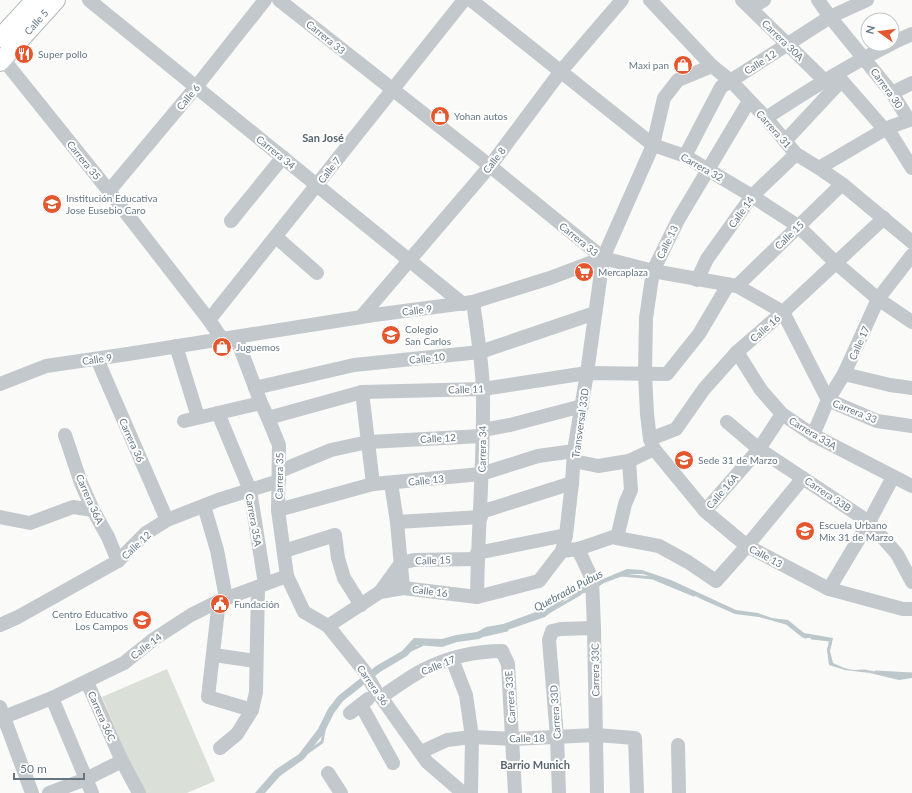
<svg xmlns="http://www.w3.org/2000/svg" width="912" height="793" viewBox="0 0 912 793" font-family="Lato,sans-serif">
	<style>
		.green { fill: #dadfd7 }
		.water { fill: #bbc7cb }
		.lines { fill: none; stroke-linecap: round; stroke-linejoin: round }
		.stream { stroke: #bbc7cb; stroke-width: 3 }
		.major-casing { stroke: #b5babe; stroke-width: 20 }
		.minor { stroke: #c3c8cc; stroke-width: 14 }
		.major { stroke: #fff; stroke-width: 18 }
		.labels { text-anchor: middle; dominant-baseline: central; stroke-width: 4; stroke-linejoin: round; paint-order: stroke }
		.street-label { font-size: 10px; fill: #657683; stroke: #fff }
		.poi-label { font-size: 10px; fill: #657683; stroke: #fff; text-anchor: start }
		.neighbourhood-label { font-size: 11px; font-weight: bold; fill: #57646e; stroke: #fff }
		.water-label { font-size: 11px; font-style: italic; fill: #60757c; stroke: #fff }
	</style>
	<rect width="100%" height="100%" fill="#fafaf8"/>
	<polygon class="green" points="167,669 215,781 187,793 143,793 102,697"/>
	<path class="water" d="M627,569L642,570L671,580L736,610L758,613L772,618L788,620L804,633L833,638L830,651L833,663C840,666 847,670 855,670C859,670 863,669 867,670C884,673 895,675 912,674V678L899,680L870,673L845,670L829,665L827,649L830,640L818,638H805L791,626L759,617L735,614L701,599L686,591L657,579L643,574H628L604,583L593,590L566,599L545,617L504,631L489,634L479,639L457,642L442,647L417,645L407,656L380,672L343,701L334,713L324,733L304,759L280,776L265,793H255L275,770L299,754L318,729L328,709L338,696L376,666L402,651L414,638L442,639L456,635L477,632L486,627L503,624L541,610L563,592L586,586Z"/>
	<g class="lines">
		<g class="stream">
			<polyline points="621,575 653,578 694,595"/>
			<polyline points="547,613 580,594"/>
			<polyline points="788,624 803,636 806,637"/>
			<polyline points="485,635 507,630"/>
			<polyline points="812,638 830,640 830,644"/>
			<polyline points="411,650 422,645"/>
			<polyline points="876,672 912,674"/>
			<polyline points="308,752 322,742 324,731"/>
		</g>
		<defs>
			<g id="major">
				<polyline points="0,38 35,0"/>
				<path id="s1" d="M0,62L56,0"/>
			</g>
		</defs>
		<use href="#major" class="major-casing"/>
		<g class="minor">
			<polyline points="89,0 463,304"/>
			<polyline points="279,0 490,166 603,258 653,271 737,286 783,312 828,400 877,421 912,426"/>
			<polyline points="471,0 653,145 685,156 752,196 798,226 836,263 878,299 912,322"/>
			<polyline points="650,0 712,66 731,81 766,118 796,154 819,168 842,184 912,242"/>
			<polyline points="742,0 824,80"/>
			<polyline points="818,0 830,17 892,93 909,120"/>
			<polyline points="751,8 764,0"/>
			<polyline points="892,43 912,34"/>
			<polyline points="3,59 109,191 209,320 222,339"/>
			<polyline points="836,74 885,130"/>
			<polyline points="892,93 912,83"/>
			<polyline points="749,101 678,220 653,271 646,318 645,374 647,414 650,439 654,449 705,511 747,546 829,589 903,609 912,609"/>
			<path d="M766,118C807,91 847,66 891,44"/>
			<polyline points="887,128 912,168"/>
			<polyline points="785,141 841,81"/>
			<polyline points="685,156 721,87 830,17 867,0"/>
			<polyline points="819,168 887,128 912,119"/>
			<polyline points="109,191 196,87 265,0"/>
			<polyline points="231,221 283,157"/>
			<polyline points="276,237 317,273"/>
			<polyline points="697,280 707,259 752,196 796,154"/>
			<polyline points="737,286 842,184"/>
			<path d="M473,302C477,331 482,361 483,390C484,459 478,528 477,597"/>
			<polyline points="361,317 490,166 561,71 622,0"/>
			<polyline points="209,320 464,0"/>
			<polyline points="236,337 261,403 268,418 279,445 278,510 287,576 304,612 328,626 365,672 377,693 381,697 427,762 463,793"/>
			<polyline points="176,346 198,417"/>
			<polyline points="737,352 761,390 782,414 813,435 912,486"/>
			<polyline points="97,359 167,520"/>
			<polyline points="844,374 890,385 912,388"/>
			<polyline points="0,384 46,366 128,354 374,315 473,302 550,278 603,258 653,145 664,98 678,80 712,66"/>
			<polyline points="255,388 354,365 480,352 595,313"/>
			<polyline points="362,392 373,484"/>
			<polyline points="218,413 250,490 265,584"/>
			<polyline points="268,418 362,392 483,389 587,373 667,374 699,334 728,285"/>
			<polyline points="184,421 261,403"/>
			<polyline points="727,422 759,449 869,522 897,554 912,582"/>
			<polyline points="483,430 510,425 582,406"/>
			<polyline points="65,435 81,483 93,510 108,537 118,561"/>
			<polyline points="813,435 828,400 844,374 878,299 912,255"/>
			<polyline points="650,439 676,429 704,389 737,352 783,312 884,218"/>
			<polyline points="574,461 598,466 629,461 654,449"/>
			<polyline points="280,471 331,450 368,442 482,436"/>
			<polyline points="391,483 397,522 403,588"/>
			<polyline points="204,506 217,550 226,598"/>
			<polyline points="278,510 373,484 481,474 538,456 574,451"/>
			<polyline points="705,511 759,449 782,414"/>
			<polyline points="481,512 572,483"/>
			<polyline points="0,517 30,523 73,507 93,510"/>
			<polyline points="397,522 481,517"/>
			<polyline points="617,538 625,504 631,490 629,461"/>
			<polyline points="578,549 592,579 594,628 597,793"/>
			<polyline points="284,551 335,535 338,558 344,578 361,605"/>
			<polyline points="562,551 578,549 613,537 617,538 659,546 688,562 716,581 747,546 803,478"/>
			<polyline points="477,553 566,535"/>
			<polyline points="829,589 869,522 893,477"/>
			<polyline points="380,592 401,563 414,560 477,559"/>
			<polyline points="219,601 208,697 252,710"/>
			<polyline points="0,625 18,617 118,561 146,533 167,520 218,500 279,481"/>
			<polyline points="328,626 380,592 403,588 477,597 539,581 562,551 566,535 572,483 574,451 587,373 603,258"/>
			<polyline points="214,655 256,661"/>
			<polyline points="452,659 466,695 472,737 471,793"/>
			<polyline points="87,682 122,761 139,793"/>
			<path d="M381,697C395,688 409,677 423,670C447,658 475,651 502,651L508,664L515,793"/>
			<polyline points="52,698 92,793"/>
			<polyline points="361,705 393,763"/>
			<polyline points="0,707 32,793"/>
			<polyline points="350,713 368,699"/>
			<polyline points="4,717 52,698 124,663 154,639 191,615 219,601 287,576"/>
			<polyline points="678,745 679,793"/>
			<polyline points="220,748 237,734 252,710 256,692 258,587"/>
			<polyline points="421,752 447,740 472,737 513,739 596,735 635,738 637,793"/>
			<polyline points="328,773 341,793"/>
			<polyline points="49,793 86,779 122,761"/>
			<polyline points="559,793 557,737 549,640 552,631 561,629 594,628"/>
		</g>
		<use href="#major" class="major"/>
	</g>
	<defs>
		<symbol id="restaurant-disc" viewBox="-11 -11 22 22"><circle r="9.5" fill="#e4572e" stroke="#fff"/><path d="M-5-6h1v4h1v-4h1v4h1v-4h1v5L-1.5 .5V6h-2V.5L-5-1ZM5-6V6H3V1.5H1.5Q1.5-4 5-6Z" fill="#fff"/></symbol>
		<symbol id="shop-disc" viewBox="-11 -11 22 22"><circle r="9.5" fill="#e4572e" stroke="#fff"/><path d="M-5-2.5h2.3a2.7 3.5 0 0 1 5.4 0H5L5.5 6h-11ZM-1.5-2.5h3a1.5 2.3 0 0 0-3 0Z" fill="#fff"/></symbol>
		<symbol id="university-disc" viewBox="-11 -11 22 22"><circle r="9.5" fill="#e4572e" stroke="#fff"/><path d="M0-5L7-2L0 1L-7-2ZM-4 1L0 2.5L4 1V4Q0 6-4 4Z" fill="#fff"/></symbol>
		<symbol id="supermarket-disc" viewBox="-11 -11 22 22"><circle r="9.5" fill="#e4572e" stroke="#fff"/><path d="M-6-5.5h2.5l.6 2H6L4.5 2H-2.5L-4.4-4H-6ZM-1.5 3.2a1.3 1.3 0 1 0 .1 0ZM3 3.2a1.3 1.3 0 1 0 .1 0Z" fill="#fff"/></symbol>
		<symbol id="school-disc" viewBox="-11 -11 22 22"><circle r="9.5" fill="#e4572e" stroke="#fff"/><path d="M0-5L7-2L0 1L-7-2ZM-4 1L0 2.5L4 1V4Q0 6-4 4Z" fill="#fff"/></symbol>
		<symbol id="civic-disc" viewBox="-11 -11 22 22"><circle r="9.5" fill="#e4572e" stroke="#fff"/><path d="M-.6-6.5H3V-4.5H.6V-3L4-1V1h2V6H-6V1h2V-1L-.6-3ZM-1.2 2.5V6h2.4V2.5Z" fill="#fff"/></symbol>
	</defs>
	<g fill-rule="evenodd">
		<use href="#restaurant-disc" x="13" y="43" width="22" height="22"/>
		<use href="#shop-disc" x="672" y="54" width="22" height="22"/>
		<use href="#shop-disc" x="429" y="105" width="22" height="22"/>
		<use href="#university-disc" x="41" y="193" width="22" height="22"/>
		<use href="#supermarket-disc" x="573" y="261" width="22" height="22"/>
		<use href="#school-disc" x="380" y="324" width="22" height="22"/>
		<use href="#shop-disc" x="211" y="336" width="22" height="22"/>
		<use href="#school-disc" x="673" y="449" width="22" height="22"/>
		<use href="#school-disc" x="794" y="520" width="22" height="22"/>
		<use href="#civic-disc" x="209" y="593" width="22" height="22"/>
		<use href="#school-disc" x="131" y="609" width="22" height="22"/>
	</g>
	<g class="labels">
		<g class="street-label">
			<text stroke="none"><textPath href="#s1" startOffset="54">Calle 5</textPath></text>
			<text transform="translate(326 37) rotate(39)">Carrera 33</text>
			<text transform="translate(783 40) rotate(44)">Carrera 30A</text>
			<text transform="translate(760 62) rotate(-33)">Calle 12</text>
			<text transform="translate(887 88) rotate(54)">Carrera 30</text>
			<text transform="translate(188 97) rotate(-50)">Calle 6</text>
			<text transform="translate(774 129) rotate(48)">Carrera 31</text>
			<text transform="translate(276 152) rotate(39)">Carrera 34</text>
			<text transform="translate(84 160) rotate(51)">Carrera 35</text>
			<text transform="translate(494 160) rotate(-52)">Calle 8</text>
			<text transform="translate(702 167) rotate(29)">Carrera 32</text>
			<text transform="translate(329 170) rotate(-52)">Calle 7</text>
			<text transform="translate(741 212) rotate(-54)">Calle 14</text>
			<text transform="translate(789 235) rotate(-44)">Calle 15</text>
			<text transform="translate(579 239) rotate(39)">Carrera 33</text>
			<text transform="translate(667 242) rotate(-64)">Calle 13</text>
			<text transform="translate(417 310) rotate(-7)">Calle 9</text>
			<text transform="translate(765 328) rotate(-41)">Calle 16</text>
			<text transform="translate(859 343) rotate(-66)">Calle 17</text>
			<text transform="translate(427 358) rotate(-6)">Calle 10</text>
			<text transform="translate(97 359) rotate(-8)">Calle 9</text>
			<text transform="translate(466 389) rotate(-2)">Calle 11</text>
			<text transform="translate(855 411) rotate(22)">Carrera 33</text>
			<text transform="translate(580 423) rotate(-82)">Transversal 33D</text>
			<text transform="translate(813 433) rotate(31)">Carrera 33A</text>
			<text transform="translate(438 438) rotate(-3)">Calle 12</text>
			<text transform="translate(132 440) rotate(66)">Carrera 36</text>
			<text transform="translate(482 449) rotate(-89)">Carrera 34</text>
			<text transform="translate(279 476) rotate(-89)">Carrera 35</text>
			<text transform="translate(426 480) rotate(-6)">Calle 13</text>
			<text transform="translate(722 491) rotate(-49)">Calle 16A</text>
			<text transform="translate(828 494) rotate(34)">Carrera 33B</text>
			<text transform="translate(90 499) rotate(66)">Carrera 36A</text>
			<text transform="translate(254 520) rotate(80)">Carrera 35A</text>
			<text transform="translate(136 545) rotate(-43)">Calle 12</text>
			<text transform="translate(766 556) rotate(28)">Calle 13</text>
			<text transform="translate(433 560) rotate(-2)">Calle 15</text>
			<text transform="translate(430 591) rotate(7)">Calle 16</text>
			<text transform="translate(146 646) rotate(-37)">Calle 14</text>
			<text transform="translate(438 665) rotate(-22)">Calle 17</text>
			<text transform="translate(595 670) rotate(-91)">Carrera 33C</text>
			<text transform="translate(373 685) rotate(55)">Carrera 36</text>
			<text transform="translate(510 697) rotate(-94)">Carrera 33E</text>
			<text transform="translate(555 712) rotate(-94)">Carrera 33D</text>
			<text transform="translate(102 716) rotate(66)">Carrera 36C</text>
			<text transform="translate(527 738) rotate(-1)">Calle 18</text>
		</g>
		<g class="poi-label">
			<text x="38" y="54">Super pollo</text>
			<text x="669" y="65" text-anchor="end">Maxi pan</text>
			<text x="454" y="116">Yohan autos</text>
			<text x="66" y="198">Institución Educativa<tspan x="66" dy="12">Jose Eusebio Caro</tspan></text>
			<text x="598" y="272">Mercaplaza</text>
			<text x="405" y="329">Colegio<tspan x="405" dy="12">San Carlos</tspan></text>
			<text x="236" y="347">Juguemos</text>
			<text x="698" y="460">Sede 31 de Marzo</text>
			<text x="819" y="525">Escuela Urbano<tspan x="819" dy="12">Mix 31 de Marzo</tspan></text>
			<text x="234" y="604">Fundación</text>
			<text x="128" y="614" text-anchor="end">Centro Educativo<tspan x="128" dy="12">Los Campos</tspan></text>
		</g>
		<g class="neighbourhood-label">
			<text x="323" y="137">San José</text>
			<text x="535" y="764">Barrio Munich</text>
		</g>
		<g class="water-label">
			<text transform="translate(568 590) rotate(-28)">Quebrada Pubus</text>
		</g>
	</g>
	<g transform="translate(880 32) rotate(284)"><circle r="19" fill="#ffffff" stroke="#c1c8cd"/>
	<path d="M0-3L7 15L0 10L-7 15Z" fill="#e4572e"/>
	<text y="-6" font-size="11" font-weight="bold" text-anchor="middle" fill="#657683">N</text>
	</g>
	<path d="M14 773v6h70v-6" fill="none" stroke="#657683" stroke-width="2"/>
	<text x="20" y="773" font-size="12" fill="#657683" stroke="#ffffff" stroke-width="3" paint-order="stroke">50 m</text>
</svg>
